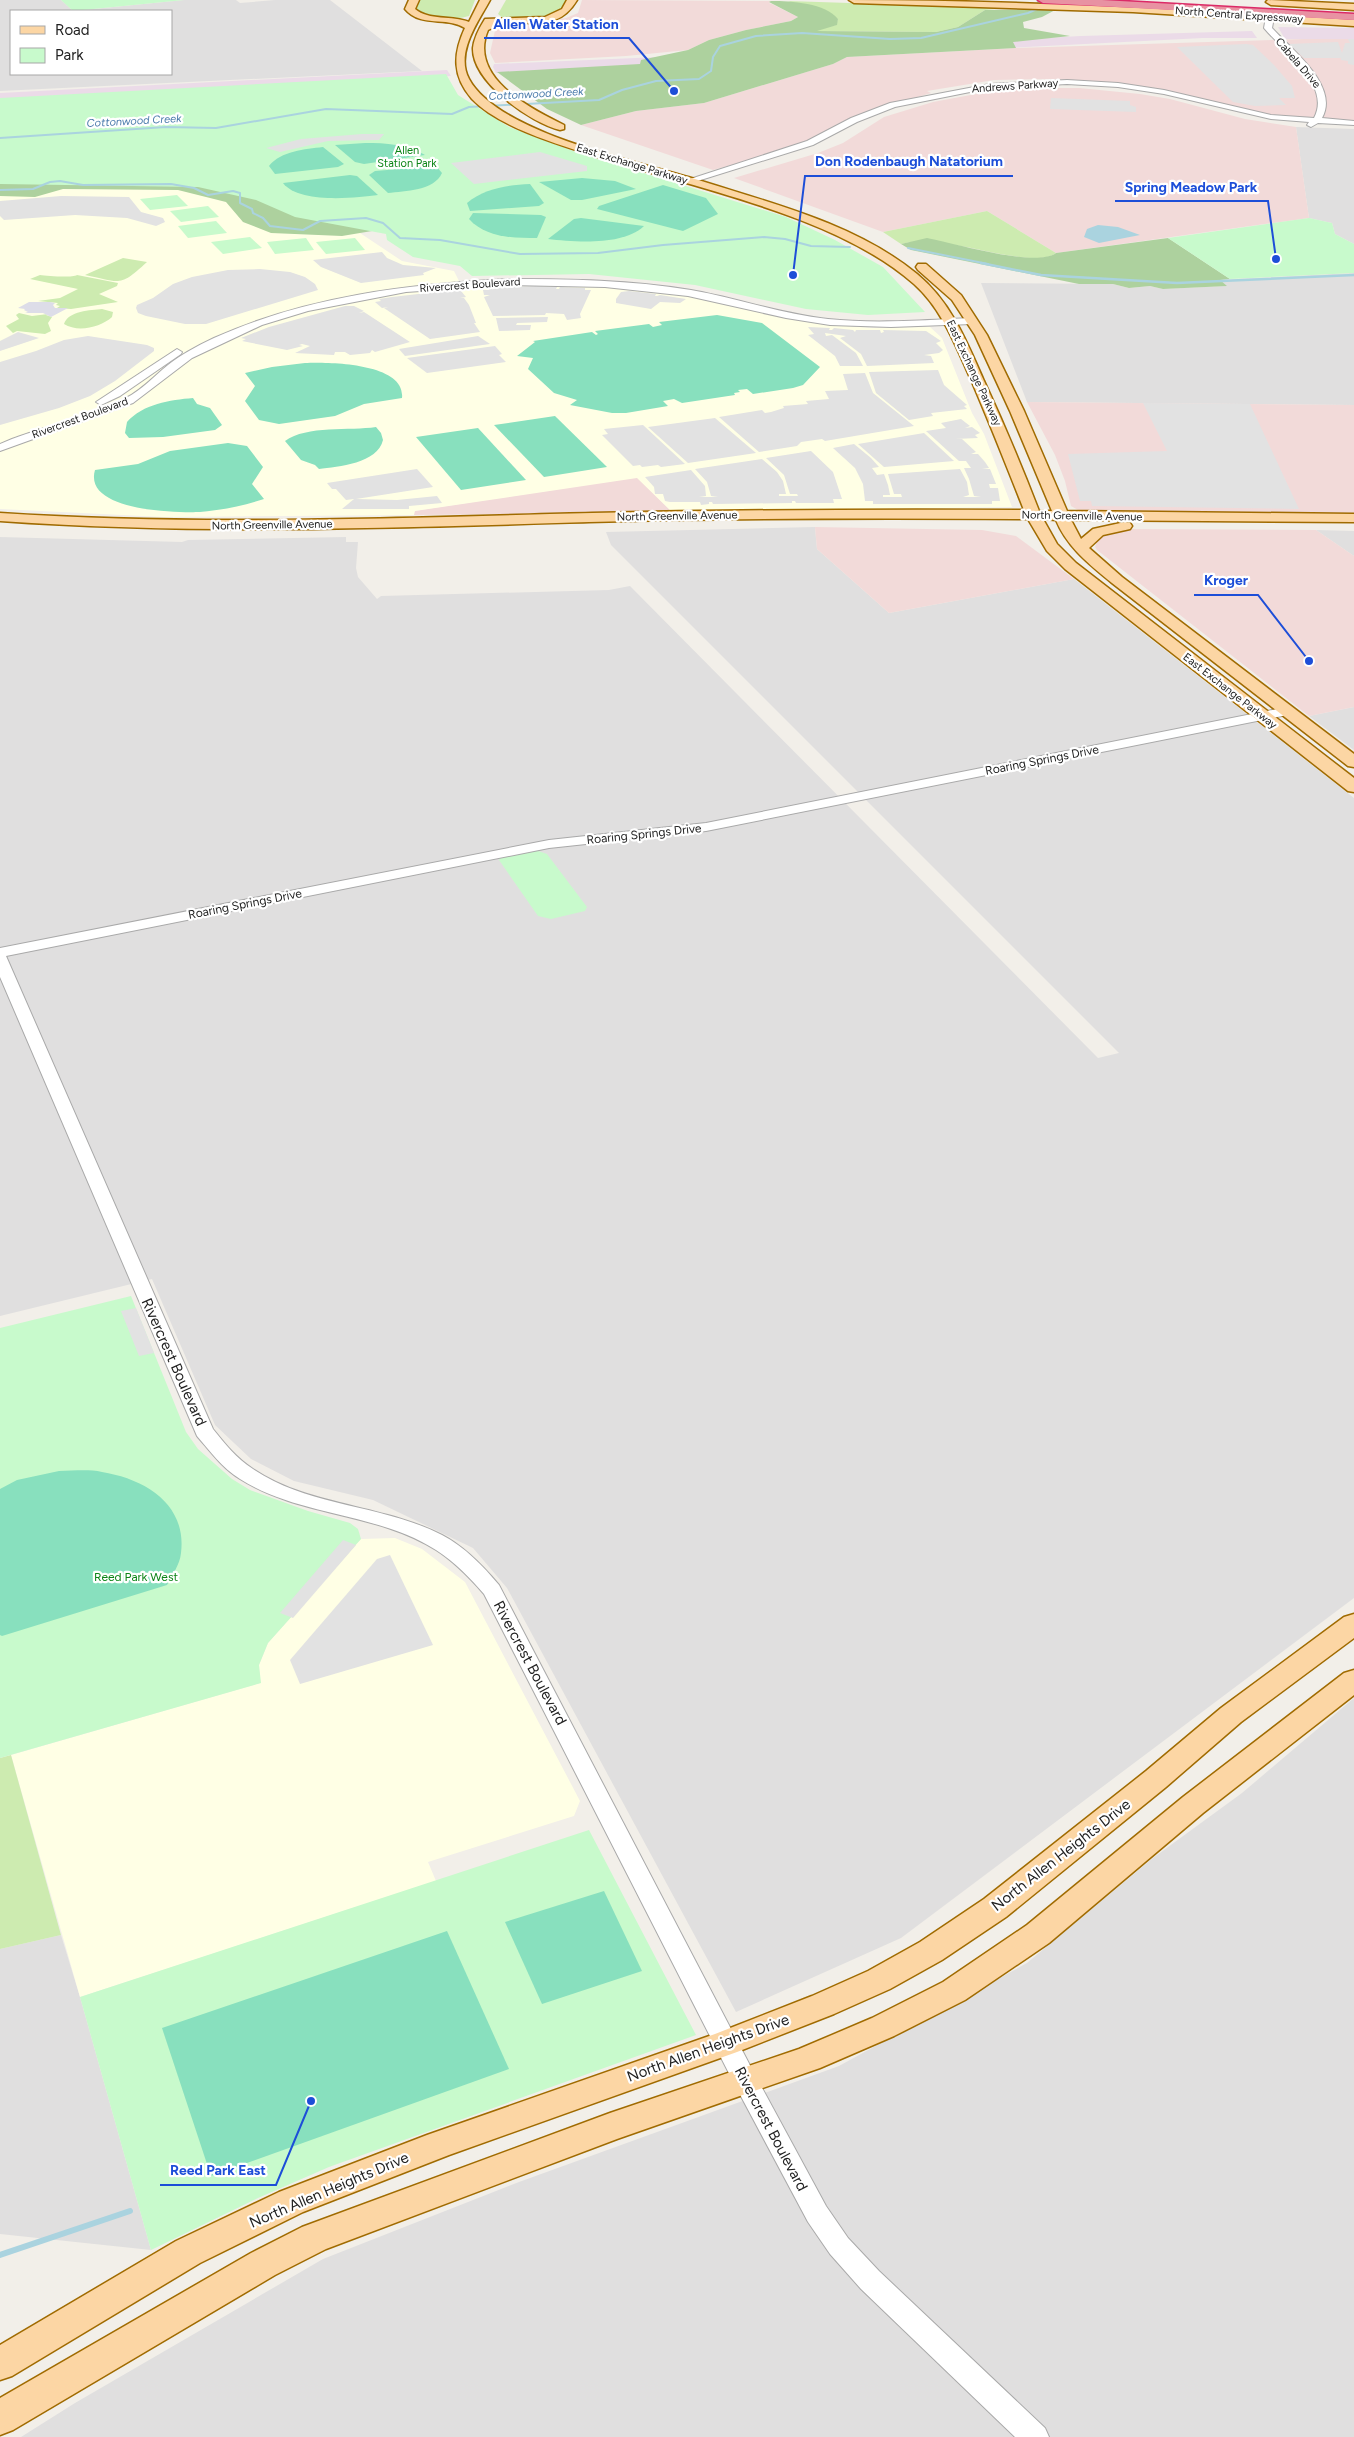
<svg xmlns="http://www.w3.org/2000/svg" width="1354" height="2437" viewBox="0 0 1354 2437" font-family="Figtree,sans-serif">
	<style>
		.residential { fill: #e0dfdf; fill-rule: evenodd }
		.commercial { fill: #f2dad9 }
		.industrial { fill: #ebdbe8 }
		.education { fill: #ffffe5 }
		.grass { fill: #cdebb0 }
		.forest { fill: #add19e }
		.park { fill: #c8facc }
		.pitch { fill: #88e0be }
		.parking { fill: #e2e2e2 }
		.plaza { fill: #dddde8 }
		.water { fill: #aad3df }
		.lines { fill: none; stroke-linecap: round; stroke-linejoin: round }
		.stream-far2 { stroke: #aad3df; stroke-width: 2 }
		.stream-far1 { stroke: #aad3df; stroke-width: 2.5 }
		.stream { stroke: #aad3df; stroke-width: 6 }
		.minor-casing { stroke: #a9a9a9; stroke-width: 2 }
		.major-casing { stroke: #a06b00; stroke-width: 3 }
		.highway-casing { stroke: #dc2a67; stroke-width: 3 }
		.minor { fill: #fff; fill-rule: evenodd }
		.major { fill: #fcd6a4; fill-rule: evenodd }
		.highway { fill: #e892a2; fill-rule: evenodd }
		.labels { text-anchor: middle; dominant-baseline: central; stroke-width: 4.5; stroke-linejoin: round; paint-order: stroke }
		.far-street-label { font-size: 11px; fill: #222; stroke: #fff }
		.far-water-label { font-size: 11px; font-style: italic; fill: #4a7aab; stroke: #fff }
		.far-park-label { font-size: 11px; fill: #0c8416; stroke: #fff }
		.street-label { font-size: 12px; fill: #222; stroke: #fff }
		.park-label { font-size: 12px; fill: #0c8416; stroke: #fff }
		.near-street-label { font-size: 15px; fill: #222; stroke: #fff }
		.leader { fill: none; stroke: #1d4ed8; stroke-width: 2 }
		.callout-dot { fill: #1d4ed8; stroke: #fff; stroke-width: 2 }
		.callout-label { font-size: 14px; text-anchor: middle; font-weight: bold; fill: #1d4ed8; stroke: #fff; stroke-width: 4.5; stroke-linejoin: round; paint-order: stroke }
	</style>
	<rect width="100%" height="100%" fill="#f2efe9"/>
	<g class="residential">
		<path d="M0,0H61L73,11L184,0H236L240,3L275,0H330L422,71L0,91ZM11,11H171V74H11Z"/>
		<polygon points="1296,127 1354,129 1354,244 1335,234 1332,223 1309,218"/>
		<polygon points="1354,273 1354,405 1027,402 981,283 1113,284 1129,288 1150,286 1163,289 1226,286 1219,280"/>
		<polygon points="815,527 817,549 889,613 1074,579 1354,798 1354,1598 901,1938 736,2012 507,1588 473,1548 373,1500 294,1481 251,1459 215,1425 152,1279 0,1316 0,537 182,542 188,540 346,537 346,542 358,542 356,568 358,577 377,599 381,596 609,590 630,586 1098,1058 1119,1053 611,545 606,532"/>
		<polygon points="1316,530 1354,531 1354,556"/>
		<polygon points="1354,707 1354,750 1309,716"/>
		<polygon points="1354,1698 1354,2437 21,2437 75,2403 323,2259 519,2182 839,2066 1027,1963 1153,1858 1242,1793"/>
		<polygon points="61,1935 80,1997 151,2250 0,2234 0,1949"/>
	</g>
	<g class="commercial">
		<polygon points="582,0 771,1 769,3 772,4 798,17 791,21 746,30 709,40 688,50 626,56 495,63 490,53 496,26 502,23 545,22 566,18 578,13"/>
		<polygon points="1304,39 1354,39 1354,121 1289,118 1247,111 1158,90 1115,83 1051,79 994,80 927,91 931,93 862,114 822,135 776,153 713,170 581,125 636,111 704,103 833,64 847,57 1016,48"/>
		<polygon points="1031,88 1079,88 1140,94 1170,99 1245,119 1296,127 1309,218 1056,253 987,211 883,232 734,178 818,153 843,143 884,117 933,102 976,94"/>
		<polygon points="1027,402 1354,405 1354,514 1078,510 1071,506 1065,481 1055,455"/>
		<polygon points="637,477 672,512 414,515 414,511"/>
		<polygon points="815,527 982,530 1016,536 1074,579 889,613 817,549"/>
		<polygon points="1119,529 1316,530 1354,556 1354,707 1309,716 1097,550 1095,547 1100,535"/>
	</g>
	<g class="industrial">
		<polygon points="1278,27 1354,28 1354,39 1285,39"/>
		<polygon points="1252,31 1257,38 1203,38 929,52 740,54 1081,36"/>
		<polygon points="705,55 707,62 496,73 493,67 494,64"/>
		<polygon points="447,70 451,76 0,99 0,93"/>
	</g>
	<g class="education">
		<polygon points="0,184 198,187 354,229 402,261 454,271 462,287 512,285 596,286 687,296 819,324 872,328 930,327 942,338 972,413 984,434 1012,507 672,512 637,478 415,511 414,515 163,517 0,509"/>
		<polygon points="395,1538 422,1549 465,1582 580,1801 574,1816 428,1862 436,1881 80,1997 11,1755 260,1683 259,1665 268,1643 361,1539"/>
	</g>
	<g class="grass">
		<path d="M418,0H475L469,16C451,21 428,20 413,9Z"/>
		<polygon points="506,0 567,0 562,11 545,18 504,19 498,14"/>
		<polygon points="788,1 1003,8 985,10 958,27 936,32 813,31 836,25 838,19"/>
		<path d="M987,211L1056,253C1030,272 944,231 901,244L883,232Z"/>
		<path d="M123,258L147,262C119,288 121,282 85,275Z"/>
		<path d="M40,275C47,276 72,278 77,275L118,283L117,286L99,294L118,302L71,309L57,308L60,306L56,305L58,303L38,301L60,298L78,289L30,279Z"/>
		<path d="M102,309L113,312L112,317C101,327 78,333 64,324C68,311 91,310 102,309Z"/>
		<polygon points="19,313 32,316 48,314 46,315 52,317 48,323 51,331 45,334 17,331 13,333 6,326 19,319 16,315"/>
		<polygon points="11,1755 61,1935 0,1949 0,1758"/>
	</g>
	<g class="forest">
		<path d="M771,1C791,1 826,3 838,19L837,25L817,31L936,32L958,27L985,10L1057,9L1042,17L1023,22L1024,28L1070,36L1013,42L1016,48L847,57L833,64L704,103L636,111L581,125L547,109L497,72L640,64L641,60L688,50L709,40L746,30L791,21L798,17L769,2Z"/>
		<polygon points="177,179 378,230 342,236 271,233 243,222 226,202 178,190 63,189 35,197 0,196 0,181"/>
		<path d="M927,238C954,243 1036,268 1056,253L1168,238L1230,279L1220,280L1227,286L1163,289L1150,286L1129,288L1113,284H1079L911,250L901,244Z"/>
	</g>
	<g class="park">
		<polygon points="61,0 184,0 73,11"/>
		<polygon points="446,74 458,95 509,127 576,152 786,217 835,240 883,267 925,312 868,315 806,309 695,285 589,274 472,276 460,266 413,257 387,240 386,234 295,217 256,200 198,187 0,184 0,98"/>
		<polygon points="177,195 188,206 150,210 140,199"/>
		<polygon points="208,206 219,217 181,222 170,211"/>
		<polygon points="1309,218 1332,223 1335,234 1354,244 1354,273 1230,279 1168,238"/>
		<polygon points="216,221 227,233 188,238 178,226"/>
		<polygon points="250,237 262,248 223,254 211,242"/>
		<polygon points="306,238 314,250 275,254 267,242"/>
		<polygon points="355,238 365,250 326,254 316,242"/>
		<polygon points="535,850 547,854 587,907 585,911 551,919 538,916 499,860 501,857"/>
		<polygon points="131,1296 186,1432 198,1449 232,1479 250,1490 308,1511 350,1523 358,1529 361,1539 268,1643 259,1665 261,1683 0,1758 0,1328"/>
		<polygon points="589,1830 696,2035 329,2167 258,2198 151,2250 80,1997"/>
	</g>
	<g class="pitch">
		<path d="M365,143C386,143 407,144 425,155L364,164L355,162L335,145Z"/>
		<path d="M323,147L344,164L338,167L275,174L269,166C281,151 305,149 323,147Z"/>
		<path d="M436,166L442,173C434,191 405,191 388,193L369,175L375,171Z"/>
		<path d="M350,175L357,176L378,195C355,198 299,204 283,183Z"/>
		<polygon points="582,178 615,181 636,189 582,200 571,200 539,182"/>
		<path d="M530,184L544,203L539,206L470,211L467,203C485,188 508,185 530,184Z"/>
		<polygon points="663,185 706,198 718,214 683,231 597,209 599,206"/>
		<path d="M473,213L541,215L546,217L537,238C514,238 486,238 469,219Z"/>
		<path d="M581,218L644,226C623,246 575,242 548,239L574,219Z"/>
		<polygon points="717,315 762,323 820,367 803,385 793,388 753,394 747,389 738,390 740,392 734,393 735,395 682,403 674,399 663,401 668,406 626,413 612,413 570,405 577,400 554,393 528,369 533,358 517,356 535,342 533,341 592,332 596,335 598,334 595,331 649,324 653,327 662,325 659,322"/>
		<path d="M305,363C329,362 406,363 402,398L364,404L335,416L279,424L259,420L245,401L255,386L245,373L272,367Z"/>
		<path d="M193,398L197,404L210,408L222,425L215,430L163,437L129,438L125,433L127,422C143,404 170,400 193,398Z"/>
		<polygon points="555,416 607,467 544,477 494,425"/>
		<path d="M376,427L381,433L383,440C378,463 338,467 319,469L315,465L301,460L285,441C307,425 350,431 376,427Z"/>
		<polygon points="478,428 526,480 461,490 416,437"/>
		<path d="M228,443L247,446L263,467L252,484L264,499C243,506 222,510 200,512C176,513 83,511 95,470L138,464L170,451Z"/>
		<path d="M59,1471C73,1471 88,1469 102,1472C145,1479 187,1504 181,1553C180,1564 172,1576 167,1585L2,1636L0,1635V1489L17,1480Z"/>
		<polygon points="604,1891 642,1971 542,2004 505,1922"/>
		<polygon points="447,1931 509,2069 211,2176 162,2028"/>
	</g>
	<g class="parking">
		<polygon points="1348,39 1354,39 1354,65 1348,64 1348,61 1341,60 1341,58 1304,58 1289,44 1338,42 1342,53 1345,43 1350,43"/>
		<polygon points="1246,44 1253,45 1274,65 1292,86 1295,98 1279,98 1286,105 1255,106 1233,102 1177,47"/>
		<polygon points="1051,98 1130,101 1130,105 1136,107 1136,112 1050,109"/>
		<polygon points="362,134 384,134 379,140 328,141 280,152 266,148 301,139"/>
		<polygon points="540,152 587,166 587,171 474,184 451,163"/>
		<polygon points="61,196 129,197 141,212 163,218 165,222 156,226 127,218 75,215 4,220 0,216 0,201"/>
		<polygon points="382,252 387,258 403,265 436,268 423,273 424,275 361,283 321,267 313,260"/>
		<polygon points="260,269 290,272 305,277 315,284 318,290 206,324 185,324 146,316 138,313 136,308 137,305 153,298 173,284 192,277 228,270"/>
		<polygon points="538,286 557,287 556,289 559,289 560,287 585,288 585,290 591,290 580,314 581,318 567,320 564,314 546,313 545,315 493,316 484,297 490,295 484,295 483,290 489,290 489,287"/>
		<polygon points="453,290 461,291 466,297 460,298 464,298 469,305 476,323 474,323 480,332 430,339 384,308 388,307 382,308 375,302 381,301 379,299 392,297"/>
		<polygon points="629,291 656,294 655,296 657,296 660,295 686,299 680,303 660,302 651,309 616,303 616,299 621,292"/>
		<polygon points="345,306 354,306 364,311 359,313 364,312 410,342 375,352 372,350 370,353 350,355 345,352 335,352 334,355 295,353 310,346 302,344 299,345 303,346 287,350 242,341 246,339 241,338 269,327"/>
		<polygon points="548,317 547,322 517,323 516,325 531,325 530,330 499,331 496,318"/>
		<polygon points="808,327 830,328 829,330 832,330 834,328 853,330 855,332 856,330 880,330 881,333 884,332 883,330 926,331 941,341 936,343 943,350 939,353 924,355 931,356 934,363 867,366 861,354 840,338 846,336 825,333 826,336 832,335 856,353 863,366 840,366 835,356 808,335 814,334"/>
		<polygon points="18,332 39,338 0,351 0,341"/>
		<polygon points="88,336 147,345 154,348 154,351 115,381 90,396 59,408 0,425 0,362 36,351 64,340"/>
		<polygon points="478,336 490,344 405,356 399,349"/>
		<polygon points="495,346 502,354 499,355 506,362 427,373 407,358"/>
		<polygon points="938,370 944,385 967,405 964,406 967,409 931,413 933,416 909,420 876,393 869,372"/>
		<polygon points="865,373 873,393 914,426 825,441 822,439 801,442 797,446 759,452 719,417 762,410 765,413 771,412 784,408 783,406 808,404 806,401 829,399 825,391 848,390 843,374"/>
		<polygon points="1143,403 1250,404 1299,509 1092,506 1091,501 1080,501 1068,454 1167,451"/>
		<polygon points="715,418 756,453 688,463 648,427"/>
		<polygon points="961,419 970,426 965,428 972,427 980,433 975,435 978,438 955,439 962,439 976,452 971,454 978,454 985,462 989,468 982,469 990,469 996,484 989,484 990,488 998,488 1000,501 992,501 992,504 873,504 873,501 865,501 863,484 855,468 833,448 854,444 871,458 879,467 872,468 877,475 884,474 888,485 890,495 883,495 883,497 902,497 901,494 894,494 888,474 960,469 967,482 969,495 963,497 981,497 974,496 969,479 964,468 971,468 966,461 959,461 926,431 946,428 941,423"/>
		<polygon points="643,425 685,464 661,467 658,465 642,467 640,465 633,466 602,435 608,434 604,429"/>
		<polygon points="924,433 954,461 884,467 858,444"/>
		<polygon points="811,451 833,472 842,499 833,499 834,503 796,503 795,501 792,501 792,503 713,504 712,502 709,502 709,504 701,505 700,502 670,502 665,501 663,494 655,494 654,487 645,477 691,470 705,486 706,496 699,497 718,497 711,496 707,482 695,469 762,459 777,472 783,481 786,494 779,494 779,496 798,496 797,494 790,494 784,475 766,458"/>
		<polygon points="417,469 433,487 356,499 397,500 437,496 442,503 409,506 409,509 342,509 354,499 346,500 336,489 332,489 327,483"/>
		<polygon points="136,1308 154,1353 139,1356 121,1311"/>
		<polygon points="343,1540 356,1545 293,1618 280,1613"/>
		<polygon points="390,1555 433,1645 300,1684 290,1660 377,1559"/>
	</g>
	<polygon class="plaza" points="29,302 50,302 55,303 53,305 55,308 68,308 51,317 43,313 25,313 28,312 24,310 25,309 18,308"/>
	<polygon class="water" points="1098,225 1118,227 1140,235 1099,243 1084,237 1087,229"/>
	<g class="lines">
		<g class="stream-far2">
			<polyline points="0,138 166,127 216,128 326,109 452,114 469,107 599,100 622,90 656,81 699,79 711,71 713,57 720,46 756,36 802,33 890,39 921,38 1028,13 1037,9 1038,0"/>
			<polyline points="0,190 33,189 50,182 60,181 83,185 171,184 194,188 208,195 233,191 240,193 240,203 252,209 253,213 263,218 270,226 303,230 320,221 366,218 383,223 400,238 440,240 520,254 598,253 663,245 764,237 785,239 811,246 850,247"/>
			<polyline points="908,248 988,264"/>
		</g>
		<polyline class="stream-far1" points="981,263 1041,275 1177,283 1354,275"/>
		<polyline class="stream" points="0,2255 130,2211"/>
		<defs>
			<g id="minor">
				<path d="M1270,15L1274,17L1272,28C1292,50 1340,86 1322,118L1354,121V125L1318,123L1311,127L1307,125L1309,122L1271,119L1164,94L1118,87L1067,84L990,88L895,107L857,122L813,145L691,183L684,181L807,141L851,118L890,103L990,84L1067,80L1118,83L1164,90L1271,115L1314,118C1332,85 1283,51 1264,28L1266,17Z"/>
				<path d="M509,279C570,279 631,280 691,290C737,298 781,314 828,319C876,324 924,320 972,318L977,321L972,324L891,327L830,325L786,318L688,296L605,287L509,285L406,292L308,311L262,325L192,358L133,403L0,451V444L12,439C49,425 91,417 126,398C142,390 154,376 168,365C182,354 197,346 214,338C307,296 408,284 509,279Z"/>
				<polygon points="177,349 182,352 181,354 120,396 101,405 96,402"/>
				<path d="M1287,707L1294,711L1292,714L706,831L549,848L6,956L213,1429C225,1444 236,1458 253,1469C309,1507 382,1504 442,1535C465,1547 483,1566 499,1585L754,2073L826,2206L848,2238L879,2271L1045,2428L1049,2437H1015L861,2289L830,2254L808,2222L736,2087L484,1594C470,1578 455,1562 436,1550C377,1512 300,1517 240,1479C222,1468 210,1451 197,1436L0,977V948L549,840L706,823Z"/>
			</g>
			<g id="major">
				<path d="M409,0H419L415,9C429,21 452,15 469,22L480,0H490C478,22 455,53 469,79C498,133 637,161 695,179C770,203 855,223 917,274C951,302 967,342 984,381C1004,424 1022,467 1039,511H1052L1010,411L975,335L952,300L918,270L916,267L918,264H926L961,295L987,335L1024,411L1067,511L1354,514V522L1071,520L1081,539L1093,529L1125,522L1130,523L1132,526L1130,529L1103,535L1089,548L1122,577L1354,754V767L1348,766L1112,583C1089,564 1067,547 1056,520L1043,519L1057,544L1076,563L1354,778V792L1348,791L1065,569L1047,551L1028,519C881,518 735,518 589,522C392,528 197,535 0,521V513C198,526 394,518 592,513C736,510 880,509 1024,510C1007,467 990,424 972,382C956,347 943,310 914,284C834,213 683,186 582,152C548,141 497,125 472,99C452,76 453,54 465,28C446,16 421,28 405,9Z"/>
				<path d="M567,0H577C554,39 520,12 488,30C468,77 529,108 564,125V129L560,130C531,123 472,82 473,48C474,38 480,27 485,19L545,17L562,9Z"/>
				<path d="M849,0C1018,0 1186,10 1354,20V26L1133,12L854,3Z"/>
				<polygon points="1268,0 1354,4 1354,10 1271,5 1266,2"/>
				<polygon points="1354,1614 1354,1638 1241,1722 1166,1787 1006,1917 942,1960 890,1989 834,2014 737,2052 449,2155 303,2212 200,2263 12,2376 0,2380 0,2345 176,2241 279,2192 427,2135 715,2034 812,1996 868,1971 920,1942 984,1899 1146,1771 1221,1708 1344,1617"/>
				<polygon points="1354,1670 1354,1695 1203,1813 1049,1943 965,2000 894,2036 820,2068 617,2139 326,2249 275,2275 13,2430 0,2435 0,2398 251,2253 302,2227 610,2113 799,2049 872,2018 943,1982 1027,1925 1183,1797 1344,1673"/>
			</g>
			<polygon id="highway" points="1038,0 1102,0 1354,14 1354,20 1043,3"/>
		</defs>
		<use href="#minor" class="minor-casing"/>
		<use href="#major" class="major-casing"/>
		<use href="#highway" class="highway-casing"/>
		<use href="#minor" class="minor"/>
		<use href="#major" class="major"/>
		<use href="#highway" class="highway"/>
	</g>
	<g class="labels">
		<g class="far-street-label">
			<text transform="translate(1239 15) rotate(4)">North Central Expressway</text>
			<text transform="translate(1298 63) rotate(49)">Cabela Drive</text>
			<text transform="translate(1015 86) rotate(-4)">Andrews Parkway</text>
			<text transform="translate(632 164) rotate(17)">East Exchange Parkway</text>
			<text transform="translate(470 285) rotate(-4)">Rivercrest Boulevard</text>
			<text transform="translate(974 373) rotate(65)">East Exchange Parkway</text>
			<text transform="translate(80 418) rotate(-20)">Rivercrest Boulevard</text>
			<text transform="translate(677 516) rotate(-1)">North Greenville Avenue</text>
			<text transform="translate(1082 516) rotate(1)">North Greenville Avenue</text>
			<text transform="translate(272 525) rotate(-1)">North Greenville Avenue</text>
			<text transform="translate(1230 691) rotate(38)">East Exchange Parkway</text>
		</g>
		<g class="far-water-label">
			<text transform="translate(536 94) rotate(-3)">Cottonwood Creek</text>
			<text transform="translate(134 121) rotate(-3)">Cottonwood Creek</text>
		</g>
		<g class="far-park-label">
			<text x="407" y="150">Allen<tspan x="407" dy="13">Station Park</tspan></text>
		</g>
		<g class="street-label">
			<text transform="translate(1042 760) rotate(-11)">Roaring Springs Drive</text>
			<text transform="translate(644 834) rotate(-6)">Roaring Springs Drive</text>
			<text transform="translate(245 904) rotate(-11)">Roaring Springs Drive</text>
		</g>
		<g class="park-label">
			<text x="136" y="1577">Reed Park West</text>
		</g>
		<g class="near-street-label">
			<text transform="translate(174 1362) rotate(66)">Rivercrest Boulevard</text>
			<text transform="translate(530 1663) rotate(62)">Rivercrest Boulevard</text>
			<text transform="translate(1061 1855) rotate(-38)">North Allen Heights Drive</text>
			<text transform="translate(708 2048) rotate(-20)">North Allen Heights Drive</text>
			<text transform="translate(771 2129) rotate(62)">Rivercrest Boulevard</text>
			<text transform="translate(329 2190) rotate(-23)">North Allen Heights Drive</text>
		</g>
	</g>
	<path class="leader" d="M674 91L629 38H484M793 275L805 176H1013M1276 259L1268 201H1115M1309 661L1258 595H1194M311 2101L276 2185H160"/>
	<g class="callout-dot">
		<circle cx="674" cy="91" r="5"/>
		<circle cx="793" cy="275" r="5"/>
		<circle cx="1276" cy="259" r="5"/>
		<circle cx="1309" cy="661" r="5"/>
		<circle cx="311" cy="2101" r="5"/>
	</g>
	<g class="callout-label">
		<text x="556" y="29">Allen Water Station</text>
		<text x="909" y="166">Don Rodenbaugh Natatorium</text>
		<text x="1191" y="192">Spring Meadow Park</text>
		<text x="1226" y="585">Kroger</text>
		<text x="218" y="2175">Reed Park East</text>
	</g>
	<rect x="10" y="10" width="162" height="65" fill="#ffffff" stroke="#a7a7a7"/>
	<rect x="20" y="26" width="25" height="8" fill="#fcd6a4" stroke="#a7a7a7"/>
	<text x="55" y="35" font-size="15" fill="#222222">Road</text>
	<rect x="20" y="48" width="25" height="15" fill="#c8facc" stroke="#a7a7a7"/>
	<text x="55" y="60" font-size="15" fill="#222222">Park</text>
</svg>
